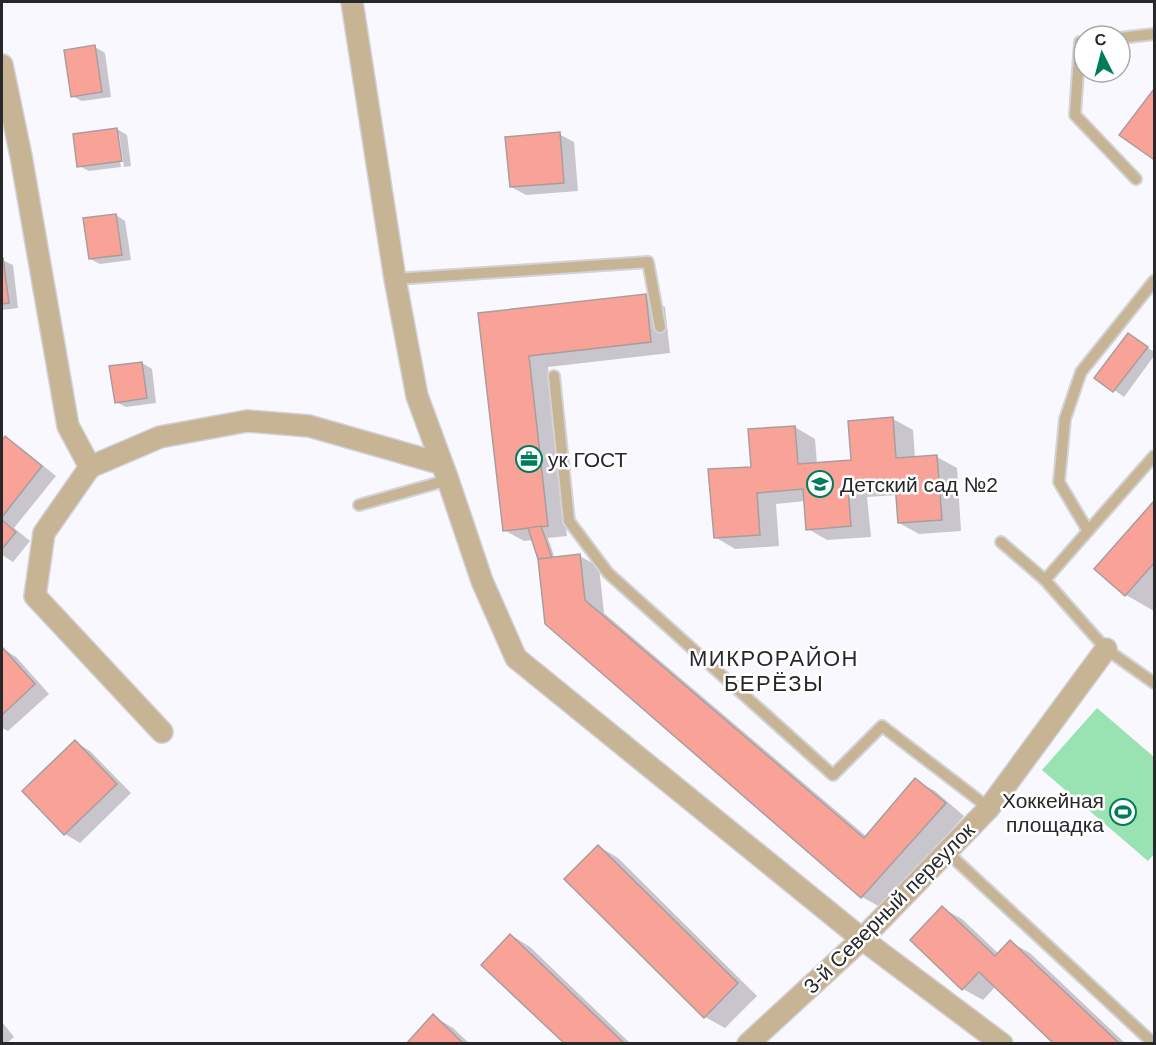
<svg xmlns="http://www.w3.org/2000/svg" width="1156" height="1045" viewBox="0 0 1156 1045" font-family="Helvetica,sans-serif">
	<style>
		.green { fill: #99e2b1 }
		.shadow { fill: #0003 }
		.building { fill: #f8a298; stroke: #a99e9d; stroke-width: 1.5 }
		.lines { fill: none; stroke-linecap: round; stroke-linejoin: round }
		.service-casing { stroke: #d4d2d9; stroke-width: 14 }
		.minor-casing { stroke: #d4d2d9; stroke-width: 24 }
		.service { stroke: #c6b495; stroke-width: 10 }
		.minor { stroke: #c6b495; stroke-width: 21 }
		.labels { text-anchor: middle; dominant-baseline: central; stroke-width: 5; stroke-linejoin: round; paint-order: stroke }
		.poi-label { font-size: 21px; fill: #28272a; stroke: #fff; text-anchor: start }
		.street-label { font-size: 21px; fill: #28272a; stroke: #fff }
		.neighbourhood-label { font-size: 22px; letter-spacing: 1.5px; fill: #28272a; stroke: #fff }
	</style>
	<rect width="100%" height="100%" fill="#faf8ff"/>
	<polygon class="green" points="1097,708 1154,757 1154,854 1148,861 1042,770"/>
	<g class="shadow">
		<polygon points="95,47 105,53 111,97 82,101 72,96"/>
		<polygon points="1154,92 1154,158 1122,135"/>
		<polygon points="117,129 127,135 131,166 124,167 119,134 116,134 121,167 89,171 79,166"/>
		<polygon points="559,134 574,142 578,191 526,195 511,187"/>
		<polygon points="116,215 125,221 131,260 100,264 90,259"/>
		<polygon points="2,260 13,265 18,308 2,310"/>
		<polygon points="646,296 665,307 670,353 548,367 567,536 548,538 555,559 580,556 599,567 604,613 867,837 915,780 935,791 964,816 882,908 862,897 539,559 533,540 524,541 504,530 480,315"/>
		<polygon points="1129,334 1154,352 1154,356 1124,397 1096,377"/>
		<polygon points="142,363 152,369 156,403 126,407 116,402"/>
		<polygon points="893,419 913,430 915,459 937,457 957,468 961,531 919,534 899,523 897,495 867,497 871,537 827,540 808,529 805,501 776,504 779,546 735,549 715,537 752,468 795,427 815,439 817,464 852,462"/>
		<polygon points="5,438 20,447 56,476 14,528 30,541 13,562 2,555 2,443"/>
		<polygon points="1154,503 1154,611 1126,595 1096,568"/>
		<polygon points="2,648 16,657 49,694 8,731 2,728"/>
		<polygon points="75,742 90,751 131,793 80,843 65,834"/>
		<polygon points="598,846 618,858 757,996 725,1028 705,1017"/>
		<polygon points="942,908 962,919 999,954 1011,942 1030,953 1126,1044 1057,1044 996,986 983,1000 963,989"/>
		<polygon points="511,935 530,947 631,1044 567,1044"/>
		<polygon points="433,1016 453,1028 470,1044 408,1044"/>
		<polygon points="2,1022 14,1037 6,1044 2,1044"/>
	</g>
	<g class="building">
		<polygon points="95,45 102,92 71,97 64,50"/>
		<polygon points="1154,89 1154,157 1153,159 1119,135"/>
		<polygon points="117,128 122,161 77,167 73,134"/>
		<polygon points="560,132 564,183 510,187 505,137"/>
		<polygon points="116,214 122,255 89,259 83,218"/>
		<polygon points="2,258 3,258 9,303 2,304"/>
		<polygon points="646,294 651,342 529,356 548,526 503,531 478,313"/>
		<polygon points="1128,333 1148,347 1113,392 1094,378"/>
		<polygon points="142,362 147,398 115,403 109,366"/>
		<polygon points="893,417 896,458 937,455 942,520 898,523 895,483 848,487 851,526 806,530 803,489 757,493 760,535 714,538 708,469 751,467 748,429 795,426 798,464 851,460 848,421"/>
		<polygon points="5,436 42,466 2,517 2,440"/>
		<polygon points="1154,501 1154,563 1125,596 1094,569"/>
		<polygon points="2,520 16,532 2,549"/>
		<polygon points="541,526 552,558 538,559 528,528"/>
		<polygon points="580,554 585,600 864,838 915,778 946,803 861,898 545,624 538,559"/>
		<polygon points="2,647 35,684 2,715"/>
		<polygon points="75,740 117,784 64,835 22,791"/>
		<polygon points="598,845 738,983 704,1018 564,879"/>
		<polygon points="942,906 995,956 1010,940 1120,1044 1054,1044 979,972 962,990 910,940"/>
		<polygon points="510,934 625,1044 565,1044 481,965"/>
		<polygon points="433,1014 464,1044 406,1044"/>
	</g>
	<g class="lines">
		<defs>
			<g id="service">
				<polyline points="1120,38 1154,34"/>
				<polyline points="1084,42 1080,42 1075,115 1136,179"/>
				<polyline points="395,279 648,262 660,327"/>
				<polyline points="554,376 569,521 608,573 833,775 882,726 989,808"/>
				<polyline points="359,505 448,480"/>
				<polyline points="1088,531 1154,456"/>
				<polyline points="1001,542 1045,580 1106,649 1154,683"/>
				<polyline points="1045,580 1088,531 1059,482 1065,419 1081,372 1154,281"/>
				<polyline points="947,852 1154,1044"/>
			</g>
			<g id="minor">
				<polyline points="352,2 395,279 417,396 448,480 482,581 516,658 862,939 1002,1044"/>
				<polyline points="2,65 21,156 68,426 90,467"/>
				<polyline points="162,732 35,596 44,533 90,467 160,437 247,421 309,426 442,464"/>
				<polyline points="748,1044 862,939 989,808 1106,649"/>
			</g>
		</defs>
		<use href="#service" class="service-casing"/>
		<use href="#minor" class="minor-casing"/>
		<use href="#service" class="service"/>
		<use href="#minor" class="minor"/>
	</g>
	<defs>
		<symbol id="office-ring" viewBox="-11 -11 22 22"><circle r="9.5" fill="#fff" stroke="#007c5a" stroke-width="1.5"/><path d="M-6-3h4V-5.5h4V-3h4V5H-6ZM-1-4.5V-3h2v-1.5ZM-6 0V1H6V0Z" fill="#007c5a"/></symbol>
		<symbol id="school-ring" viewBox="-11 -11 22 22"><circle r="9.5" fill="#fff" stroke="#007c5a" stroke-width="1.5"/><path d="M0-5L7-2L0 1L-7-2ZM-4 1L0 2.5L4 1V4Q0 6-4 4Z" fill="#007c5a"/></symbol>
		<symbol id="stadium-ring" viewBox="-11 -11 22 22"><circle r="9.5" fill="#fff" stroke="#007c5a" stroke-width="1.5"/><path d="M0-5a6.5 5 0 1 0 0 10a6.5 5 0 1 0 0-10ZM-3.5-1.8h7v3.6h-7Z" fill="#007c5a"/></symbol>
	</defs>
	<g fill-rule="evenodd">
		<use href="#office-ring" x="514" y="444" width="30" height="30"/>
		<use href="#school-ring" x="805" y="469" width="30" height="30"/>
		<use href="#stadium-ring" x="1108" y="797" width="30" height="30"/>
	</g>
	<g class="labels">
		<g class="poi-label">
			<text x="548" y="459">ук ГОСТ</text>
			<text x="840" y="484">Детский сад №2</text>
			<text x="1104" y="800" text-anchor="end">Хоккейная<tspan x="1104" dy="24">площадка</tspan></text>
		</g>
		<g class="street-label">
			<text transform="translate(889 908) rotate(-45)">3-й Северный переулок</text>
		</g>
		<g class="neighbourhood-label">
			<text x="774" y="658">МИКРОРАЙОН<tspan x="774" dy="25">БЕРЁЗЫ</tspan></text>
		</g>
	</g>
	<rect width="1156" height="1045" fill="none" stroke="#28272a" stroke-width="6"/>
	<g transform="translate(1102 54) rotate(354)"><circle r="28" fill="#ffffff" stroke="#a9a9aa" stroke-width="1.5"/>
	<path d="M0-4.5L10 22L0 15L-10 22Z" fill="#007c5a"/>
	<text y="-9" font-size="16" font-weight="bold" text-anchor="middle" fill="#28272a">С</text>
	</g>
</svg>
